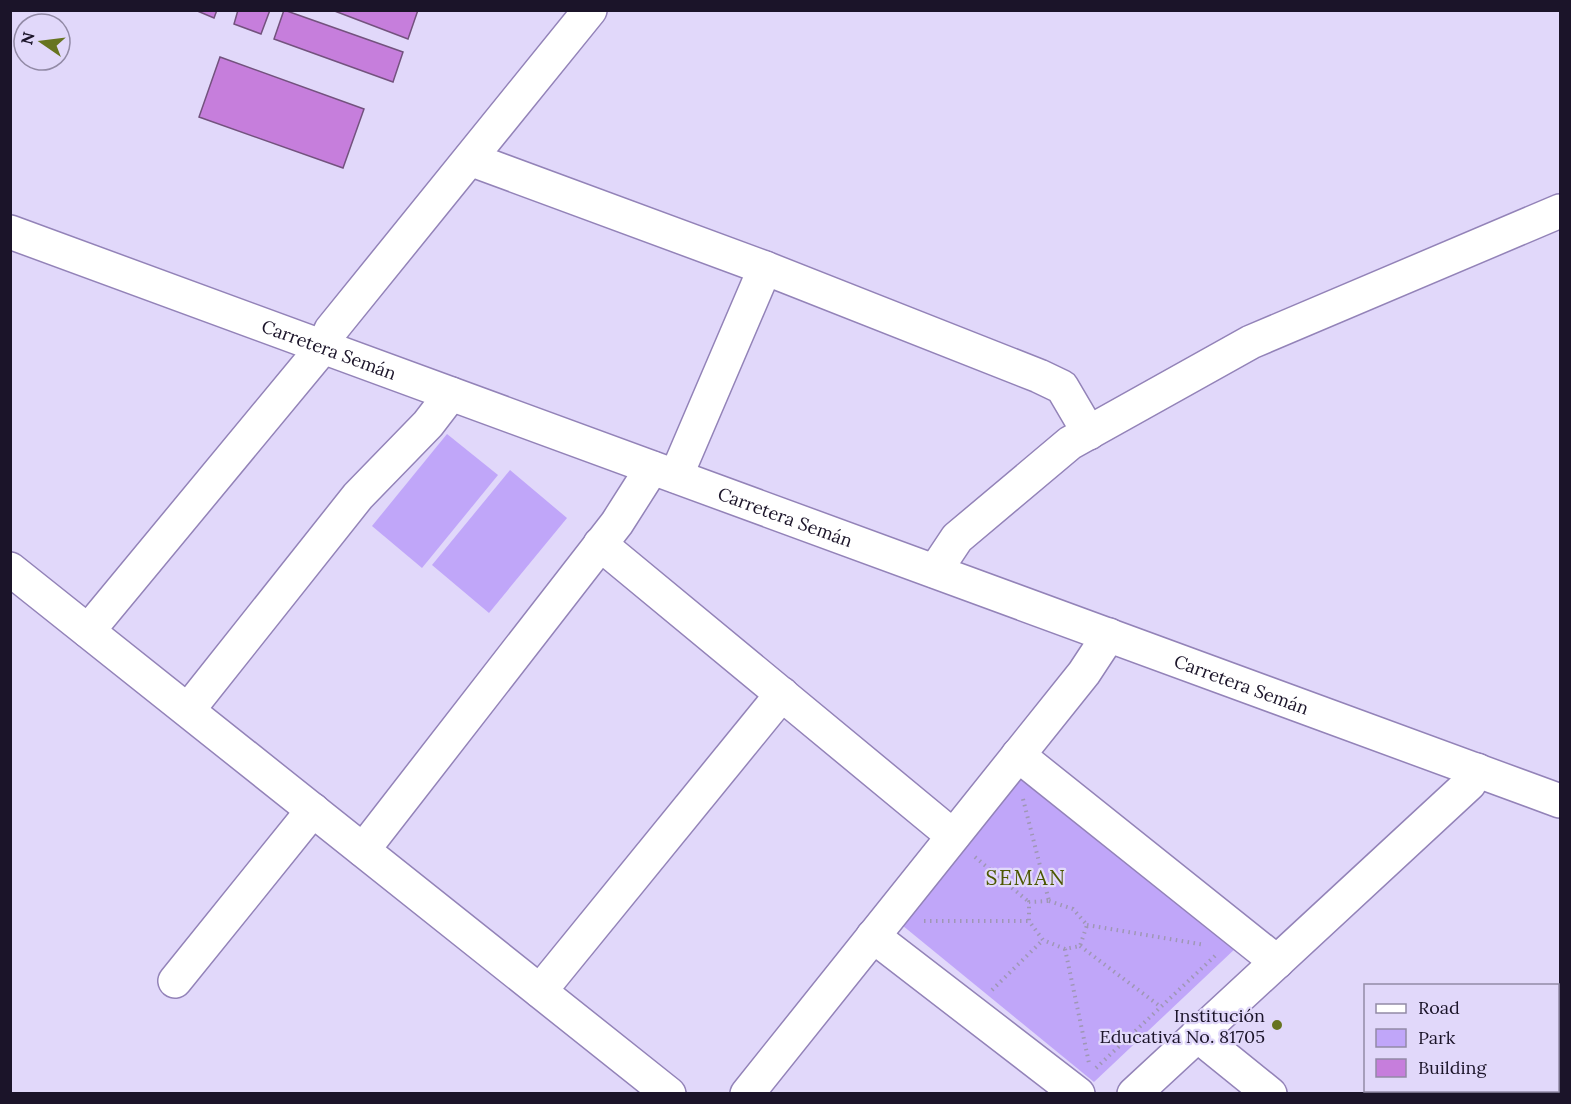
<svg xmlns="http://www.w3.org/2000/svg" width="1571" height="1104" viewBox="0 0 1571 1104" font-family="Lora,serif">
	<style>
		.green { fill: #c0a6f9 }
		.building { fill: #c67edc; stroke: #73527e; stroke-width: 1.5 }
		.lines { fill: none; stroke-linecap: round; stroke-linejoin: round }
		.minor-casing { stroke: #9383b8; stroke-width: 36 }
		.path { stroke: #9f97b5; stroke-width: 4; stroke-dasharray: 1.5 4.5; stroke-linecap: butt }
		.minor { stroke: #fff; stroke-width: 33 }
		.poi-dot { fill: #677420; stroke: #e1d8fa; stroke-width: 2 }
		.labels { text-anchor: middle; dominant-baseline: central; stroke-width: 4.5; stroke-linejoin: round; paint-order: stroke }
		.street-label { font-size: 18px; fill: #1b1429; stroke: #e1d8fa }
		.poi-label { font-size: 18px; fill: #1b1429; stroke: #e1d8fa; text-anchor: end }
		.quarter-label { font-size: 21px; letter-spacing: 1.5px; fill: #4c5701; stroke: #e1d8fa }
	</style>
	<rect width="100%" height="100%" fill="#e1d8fa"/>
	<g class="green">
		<polygon points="447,434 498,475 422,568 372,526"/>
		<polygon points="510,470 567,518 489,613 432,565"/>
		<polygon points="1018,773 1238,946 1094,1082 897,921"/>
	</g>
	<g class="building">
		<polygon points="195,10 217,10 214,18"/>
		<polygon points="238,10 270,10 261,34 234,24"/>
		<polygon points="284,10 403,52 393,82 274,39"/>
		<polygon points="332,10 418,10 408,39"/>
		<polygon points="220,57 364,109 343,168 199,117"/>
	</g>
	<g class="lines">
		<defs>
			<g id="minor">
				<polyline points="470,159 765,268 1039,376 1062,387 1089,433"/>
				<path id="s1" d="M10,232L1560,801"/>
				<polyline points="676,476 765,268"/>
				<polyline points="600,544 953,836"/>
				<polyline points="10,569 669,1094"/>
				<polyline points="935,571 957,538 1070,443 1251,342 1560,211"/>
				<polyline points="88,631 323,347 331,330 590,10"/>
				<polyline points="188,710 358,496 428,424 451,394"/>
				<polyline points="1018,755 1277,962"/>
				<polyline points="363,850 617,523 652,468"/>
				<polyline points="873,936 1078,1094"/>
				<polyline points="175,981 313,810"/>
				<polyline points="540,991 782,694"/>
				<polyline points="1197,1035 1270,1094"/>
				<polyline points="1558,1040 1560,1038"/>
				<polyline points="747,1094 1084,673 1109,635"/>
				<polyline points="1134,1094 1469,784 1477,770"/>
				<polyline points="1499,1094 1502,1090"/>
			</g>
		</defs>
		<use href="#minor" class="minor-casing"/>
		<g class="path">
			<polyline points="1023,799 1049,901"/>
			<polyline points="975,857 1029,902"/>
			<polygon points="1049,901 1073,909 1087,925 1080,946 1065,949 1043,940 1029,921 1029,902"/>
			<polyline points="924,921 1029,921"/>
			<polyline points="1087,925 1205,945"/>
			<polyline points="1080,946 1161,1007"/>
			<polyline points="1065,949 1089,1063"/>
			<polyline points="992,990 1043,940"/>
			<polyline points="1096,1068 1217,954"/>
		</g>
		<use href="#minor" class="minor"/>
	</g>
	<circle class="poi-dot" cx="1277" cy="1025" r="6"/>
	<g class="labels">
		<g class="street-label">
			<text stroke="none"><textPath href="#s1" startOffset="340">Carretera Semán</textPath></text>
			<text stroke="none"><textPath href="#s1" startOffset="826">Carretera Semán</textPath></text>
			<text stroke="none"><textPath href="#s1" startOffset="1312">Carretera Semán</textPath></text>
		</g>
		<g class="poi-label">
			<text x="1265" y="1015">Institución<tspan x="1265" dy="21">Educativa No. 81705</tspan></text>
		</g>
		<g class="quarter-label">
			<text x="1026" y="877">SEMAN</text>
		</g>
	</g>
	<rect width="1571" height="1104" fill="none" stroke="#1b1429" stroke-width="24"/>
	<rect x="1364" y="984" width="195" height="108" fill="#e1d8fa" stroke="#928aa6" stroke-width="1.5"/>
	<rect x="1376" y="1004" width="30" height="9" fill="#ffffff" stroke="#928aa6" stroke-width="1.5"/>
	<text x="1418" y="1014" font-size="18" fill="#1b1429">Road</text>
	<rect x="1376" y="1029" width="30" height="18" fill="#c0a6f9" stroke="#928aa6" stroke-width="1.5"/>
	<text x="1418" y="1044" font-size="18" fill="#1b1429">Park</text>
	<rect x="1376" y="1059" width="30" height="18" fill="#c67edc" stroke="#928aa6" stroke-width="1.5"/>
	<text x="1418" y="1074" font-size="18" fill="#1b1429">Building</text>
	<g transform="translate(42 42) rotate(284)"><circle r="28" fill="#e1d8fa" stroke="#928aa6" stroke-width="1.5"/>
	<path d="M0-4.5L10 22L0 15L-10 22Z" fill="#677420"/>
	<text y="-9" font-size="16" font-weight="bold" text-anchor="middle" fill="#1b1429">N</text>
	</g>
</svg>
